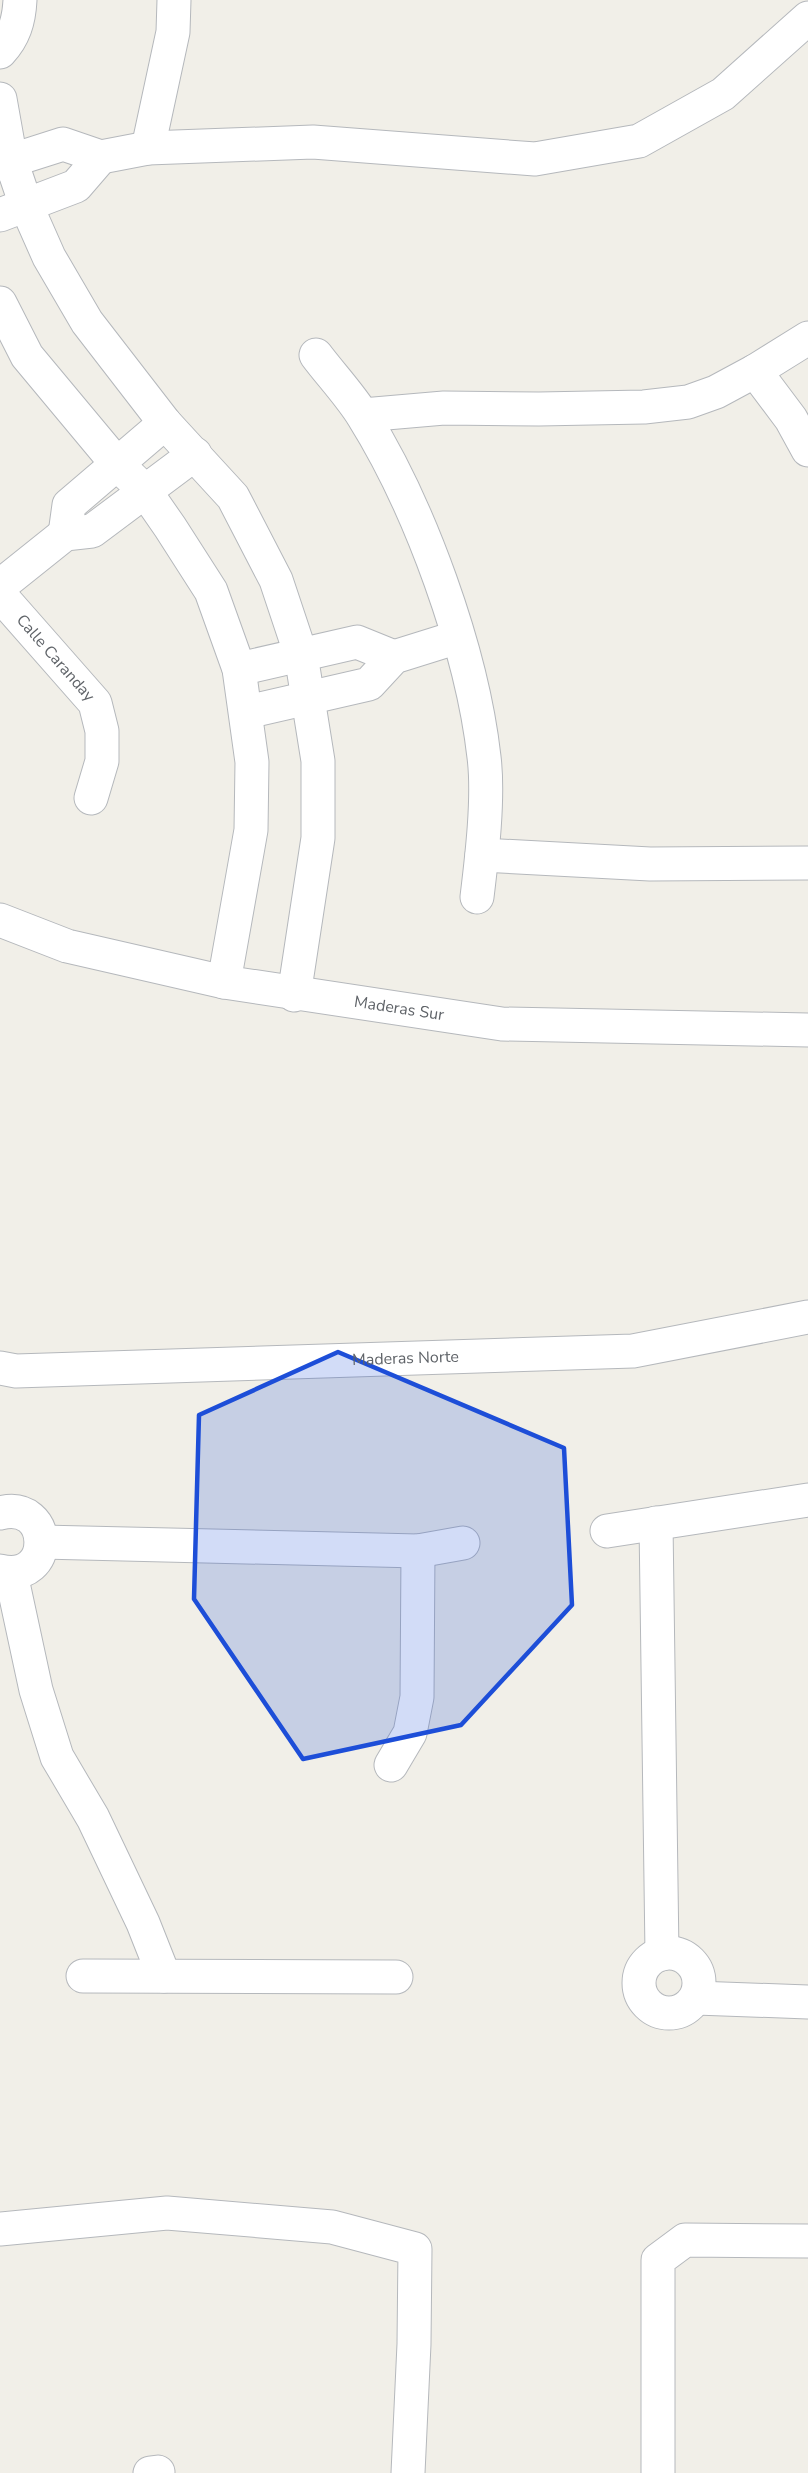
<svg xmlns="http://www.w3.org/2000/svg" width="808" height="2473" viewBox="0 0 808 2473" font-family="'Nunito Sans',sans-serif">
	<style>
		.lines { fill: none; stroke-linecap: round; stroke-linejoin: round }
		.street-casing { stroke: #b5b8bc; stroke-width: 35 }
		.street { stroke: #fff; stroke-width: 33 }
		.marked { fill: #1d4ed8; fill-opacity: 0.2; stroke: #1d4ed8; stroke-width: 4.5; stroke-linejoin: round }
		.labels { text-anchor: middle; dominant-baseline: central; stroke-width: 4.5; stroke-linejoin: round; paint-order: stroke }
		.street-label { font-size: 16px; fill: #5f6368; stroke: #fff }
	</style>
	<rect width="100%" height="100%" fill="#f1efe8"/>
	<g class="lines">
		<defs>
			<g id="street">
				<path d="M0,52C14,37 19,21 20,0"/>
				<polyline points="0,99 11,161 26,205 49,257 87,322 165,423 233,497 276,580 301,655 318,761 318,838 294,995"/>
				<polyline points="148,148 173,32 174,0"/>
				<polyline points="0,164 63,144 101,157 148,148 313,142 535,159 639,141 723,94 808,18"/>
				<polyline points="0,215 76,186 101,157"/>
				<polyline points="0,303 27,356 117,464 145,491 170,527 211,591 239,669 252,762 251,830 224,982"/>
				<path d="M316,355C331,375 350,395 363,416C420,507 472,650 484,757C489,797 482,856 477,897"/>
				<polyline points="755,371 791,419 808,450"/>
				<polyline points="363,415 444,408 539,409 644,407 688,402 716,392 755,371 808,338"/>
				<polyline points="65,534 69,505 165,423"/>
				<polyline points="0,586 65,534 92,531 195,454"/>
				<path id="s1" d="M0,595L95,703L102,731V761L91,798"/>
				<polyline points="239,669 357,642 394,657"/>
				<polyline points="247,712 369,684 394,657 458,637"/>
				<polyline points="482,855 650,864 808,863"/>
				<path id="s2" d="M0,920L67,946L224,982L502,1024L808,1030"/>
				<path id="s3" d="M0,1368L16,1371L633,1351L808,1317"/>
				<path d="M0,1513C53,1499 56,1584 0,1571"/>
				<polyline points="656,1523 662,1954"/>
				<polyline points="607,1531 808,1500"/>
				<polyline points="42,1542 418,1551 463,1543"/>
				<polyline points="11,1574 36,1690 57,1757 93,1818 143,1923 164,1976"/>
				<polyline points="391,1765 410,1733 417,1697 418,1551"/>
				<circle cx="669" cy="1983" r="30"/>
				<polyline points="83,1976 396,1977"/>
				<polyline points="696,1998 808,2002"/>
				<polyline points="0,2229 167,2213 332,2227 415,2249 414,2344 408,2473"/>
				<polyline points="150,2473 158,2472"/>
				<polyline points="658,2473 658,2260 685,2240 808,2241"/>
			</g>
		</defs>
		<use href="#street" class="street-casing"/>
		<use href="#street" class="street"/>
	</g>
	<path class="marked" d="M338,1352L564,1448L572,1605L461,1725L303,1759L194,1599L199,1415Z"/>
	<g class="labels">
		<g class="street-label">
			<text stroke="none"><textPath href="#s1" startOffset="84">Calle Caranday</textPath></text>
			<text stroke="none"><textPath href="#s2" startOffset="410">Maderas Sur</textPath></text>
			<text stroke="none"><textPath href="#s3" startOffset="406">Maderas Norte</textPath></text>
		</g>
	</g>
</svg>
